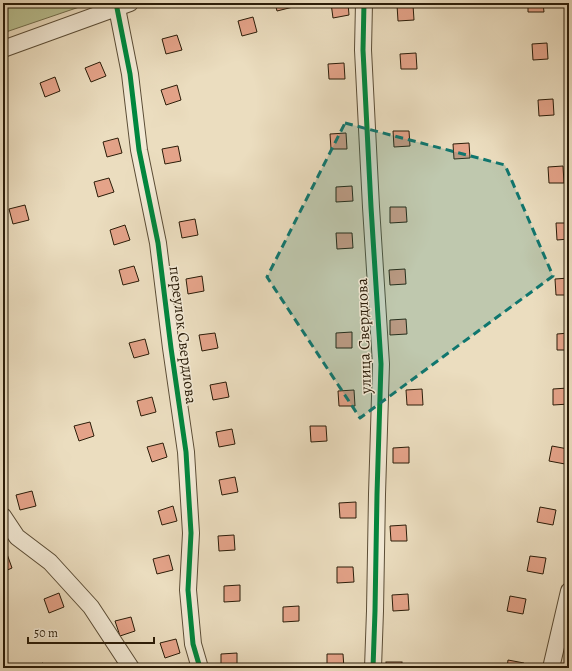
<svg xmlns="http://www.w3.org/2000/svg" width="572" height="671" viewBox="0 0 572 671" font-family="Alegreya,serif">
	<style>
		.green { fill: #b9c091; stroke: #726e4d }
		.building { fill: #e4a389; stroke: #2b1d09 }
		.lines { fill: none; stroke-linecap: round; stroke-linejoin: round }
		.minor-casing { stroke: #5b4d36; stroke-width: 18 }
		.minor { stroke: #f2e9d5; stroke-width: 16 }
		.cycleway-casing { stroke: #f2e9d5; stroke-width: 8 }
		.cycleway { stroke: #00873e; stroke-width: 5 }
		.marked { fill: #0f766e; fill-opacity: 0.2; stroke: #0f766e; stroke-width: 3; stroke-dasharray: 8 5; stroke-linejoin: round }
		.labels { text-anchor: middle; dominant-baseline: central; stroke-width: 3; stroke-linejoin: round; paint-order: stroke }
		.street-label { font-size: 16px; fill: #2b1d09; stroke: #f2e9d5 }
	</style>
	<rect width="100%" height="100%" fill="#ebddbf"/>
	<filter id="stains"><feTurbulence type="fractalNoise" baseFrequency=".005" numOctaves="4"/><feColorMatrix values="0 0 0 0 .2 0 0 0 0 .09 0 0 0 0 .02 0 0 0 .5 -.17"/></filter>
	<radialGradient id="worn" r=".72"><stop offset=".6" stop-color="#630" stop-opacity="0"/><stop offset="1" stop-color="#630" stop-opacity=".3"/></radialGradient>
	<polygon class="green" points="3,3 91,3 3,33"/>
	<g class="building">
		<polygon points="275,3 292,3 293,7 277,11"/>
		<polygon points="331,3 348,3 349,15 333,18"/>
		<polygon points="528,3 543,3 544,12 528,12"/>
		<polygon points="397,5 413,5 414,20 398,21"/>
		<polygon points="253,17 257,32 242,36 238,21"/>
		<polygon points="177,35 182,50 166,54 162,39"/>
		<polygon points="547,43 548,59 533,60 532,44"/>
		<polygon points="416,53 417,69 401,69 400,54"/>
		<polygon points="100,62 106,76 91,82 85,68"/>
		<polygon points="344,63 345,79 329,79 328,64"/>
		<polygon points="55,77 60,91 45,97 40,83"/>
		<polygon points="177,85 181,100 166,105 161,90"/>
		<polygon points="553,99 554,115 539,116 538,100"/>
		<polygon points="393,131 409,131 410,146 394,147"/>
		<polygon points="346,133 347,149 331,149 330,134"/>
		<polygon points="118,138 122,153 107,157 103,142"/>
		<polygon points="469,143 470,158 454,159 453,144"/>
		<polygon points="178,146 181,161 165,164 162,149"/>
		<polygon points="563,166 564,183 549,183 548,167"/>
		<polygon points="109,178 114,192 98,197 94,182"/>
		<polygon points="352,186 353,201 336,202 336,187"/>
		<polygon points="25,205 29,220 13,224 9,209"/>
		<polygon points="390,207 406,207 407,222 390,223"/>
		<polygon points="195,219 198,235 182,238 179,222"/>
		<polygon points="556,223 569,223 569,239 557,240"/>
		<polygon points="125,225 130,240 114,245 110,230"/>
		<polygon points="336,233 352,233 353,248 337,249"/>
		<polygon points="134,266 139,281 123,285 119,270"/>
		<polygon points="405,269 406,284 390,285 389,270"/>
		<polygon points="202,276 204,291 188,294 186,279"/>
		<polygon points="569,278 569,295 556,295 555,279"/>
		<polygon points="406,319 407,334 390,335 390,320"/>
		<polygon points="352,332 352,348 336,348 336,333"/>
		<polygon points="215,333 218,348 202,351 199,335"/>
		<polygon points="569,333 569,350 557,350 557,334"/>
		<polygon points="145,339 149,354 134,358 129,343"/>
		<polygon points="226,382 229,397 213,400 210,385"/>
		<polygon points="568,388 569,404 553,405 553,389"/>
		<polygon points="422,389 423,405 407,405 406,390"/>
		<polygon points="354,390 355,406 339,406 338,391"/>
		<polygon points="152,397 156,412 141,416 137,401"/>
		<polygon points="90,422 94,436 79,441 74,426"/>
		<polygon points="310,426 326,426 327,441 311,442"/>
		<polygon points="232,429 235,444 219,447 216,432"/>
		<polygon points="163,443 167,457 152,462 147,447"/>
		<polygon points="552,446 568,449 565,464 549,461"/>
		<polygon points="409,447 409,463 393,463 393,448"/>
		<polygon points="235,477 238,492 222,495 219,480"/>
		<polygon points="32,491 36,506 20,510 16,495"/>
		<polygon points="356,502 356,518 340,518 339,503"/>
		<polygon points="173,506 177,521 162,525 158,511"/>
		<polygon points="540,507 556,510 553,525 537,522"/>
		<polygon points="406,525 407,541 391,541 390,526"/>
		<polygon points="234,535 235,550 219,551 218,536"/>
		<polygon points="7,554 12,568 3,572 3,556"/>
		<polygon points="169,555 173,570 157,574 153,559"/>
		<polygon points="530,556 546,558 543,574 527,571"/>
		<polygon points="337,567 353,567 354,582 337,583"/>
		<polygon points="240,585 240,601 224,602 224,586"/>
		<polygon points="59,593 64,607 49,613 44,599"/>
		<polygon points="408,594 409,610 393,611 392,595"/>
		<polygon points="510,596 526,599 523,614 507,611"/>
		<polygon points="299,606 299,621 283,622 283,607"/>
		<polygon points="131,617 135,631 120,636 115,621"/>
		<polygon points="176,639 180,653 165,658 160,643"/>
		<polygon points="237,653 237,668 221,668 221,654"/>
		<polygon points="327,654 343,654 344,668 327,668"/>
		<polygon points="508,660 524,663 523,668 507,668"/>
		<rect x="386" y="662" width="16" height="6"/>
		<polygon points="43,663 45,668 29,668"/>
	</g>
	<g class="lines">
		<defs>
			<g id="minor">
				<polyline points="364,3 363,50 371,207 381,364 377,494 375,611 373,668"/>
				<polyline points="117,8 130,74 139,150 158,243 171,348 186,452 191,533 188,590 193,644 200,668"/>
				<polyline points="3,49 130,3"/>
				<polyline points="3,516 17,537 50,562 91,607 131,668"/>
				<polyline points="551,668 569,591"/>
			</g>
		</defs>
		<use href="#minor" class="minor-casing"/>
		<use href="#minor" class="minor"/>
		<defs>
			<g id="cycleway">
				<polyline points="364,3 363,50 371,207 381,364 377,494 375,611 373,668"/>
				<polyline points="117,8 130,74 139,150 158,243 171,348 186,452 191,533 188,590 193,644 200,668"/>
			</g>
		</defs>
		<use href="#cycleway" class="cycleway-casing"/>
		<use href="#cycleway" class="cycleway"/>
	</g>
	<path class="marked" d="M345,123L505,165L553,276L360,418L267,277Z"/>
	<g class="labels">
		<g class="street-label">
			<text transform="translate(183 335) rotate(83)">переулок Свердлова</text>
			<text transform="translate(364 336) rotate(-92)">улица Свердлова</text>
		</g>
	</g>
	<rect width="572" height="671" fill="none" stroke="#ebddbf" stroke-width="16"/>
	<rect x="4" y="4" width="564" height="663" fill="none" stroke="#2b1d09" stroke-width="2"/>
	<rect x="8" y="8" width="556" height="655" fill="none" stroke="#2b1d09"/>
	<path d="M28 637v6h126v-6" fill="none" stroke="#2b1d09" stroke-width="2"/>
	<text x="34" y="637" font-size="12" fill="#2b1d09" stroke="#f2e9d5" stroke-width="3" paint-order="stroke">50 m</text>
	<rect width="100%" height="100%" filter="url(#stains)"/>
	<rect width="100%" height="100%" fill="url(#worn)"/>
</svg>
